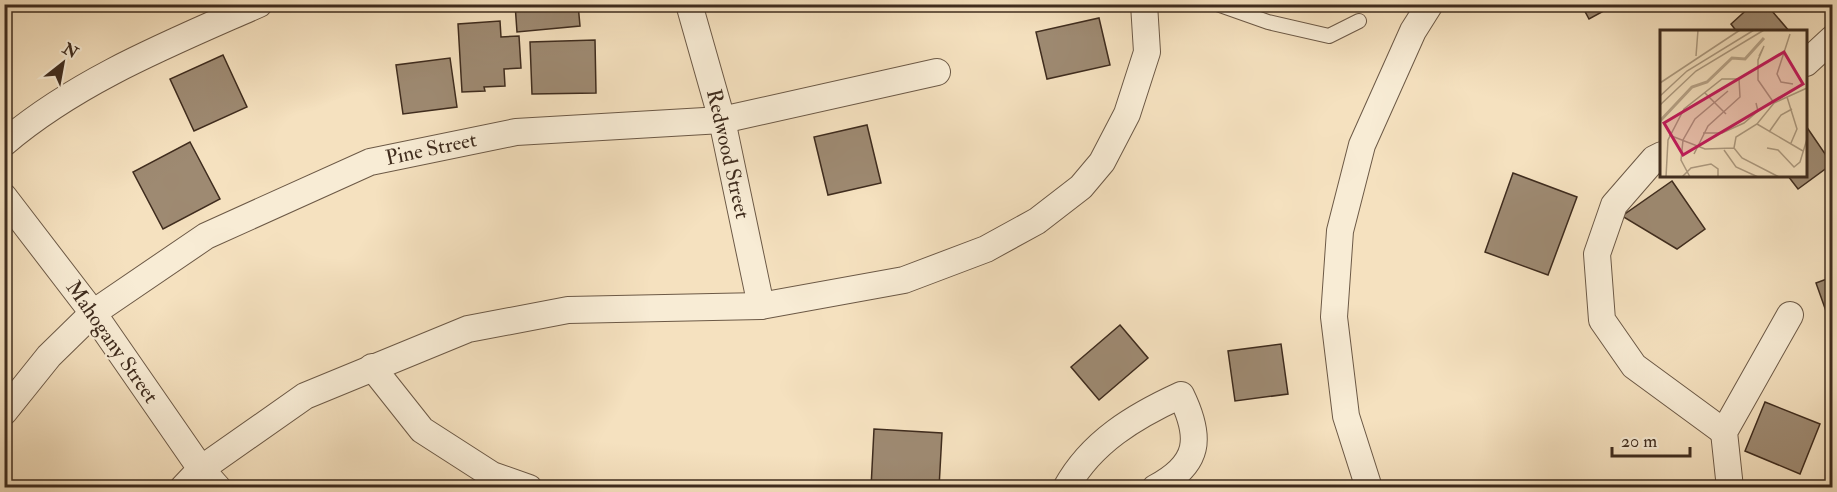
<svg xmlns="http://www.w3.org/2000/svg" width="1837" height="492" viewBox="0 0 1837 492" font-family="'IM FELL Double Pica',serif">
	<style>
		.building { fill: #9e8a72; stroke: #3f2c1e; stroke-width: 1.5 }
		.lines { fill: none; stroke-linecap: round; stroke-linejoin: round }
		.lane-casing { stroke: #6c5946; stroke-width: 16 }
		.street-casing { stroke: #6c5946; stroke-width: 28 }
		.lane { stroke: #f8ecd5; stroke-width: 14 }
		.street { stroke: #f8ecd5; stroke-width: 26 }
		.labels { text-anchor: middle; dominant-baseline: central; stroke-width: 4.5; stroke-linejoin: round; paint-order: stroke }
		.street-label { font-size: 21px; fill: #3f2c1e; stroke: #f8ecd5 }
		.inset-river { fill: none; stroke: #b7a388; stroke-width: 3 }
		.inset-road { fill: none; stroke: #ac997f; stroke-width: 1.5 }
		.view { fill: #c2185b; fill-opacity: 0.15; stroke: #c2185b; stroke-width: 3 }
		.inset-edge { fill: none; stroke: #3f2c1e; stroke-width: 3 }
	</style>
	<rect width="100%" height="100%" fill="#f5e1bf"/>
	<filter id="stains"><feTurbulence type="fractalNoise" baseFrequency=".00333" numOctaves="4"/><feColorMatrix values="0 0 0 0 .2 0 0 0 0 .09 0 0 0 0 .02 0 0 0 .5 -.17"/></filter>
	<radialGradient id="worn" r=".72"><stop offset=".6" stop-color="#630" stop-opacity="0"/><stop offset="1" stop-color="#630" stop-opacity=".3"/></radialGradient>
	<g class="building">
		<polygon points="515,4 578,4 580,26 517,32"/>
		<polygon points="1581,4 1612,4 1613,6 1589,19"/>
		<polygon points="1753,4 1766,4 1790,32 1737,32 1731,24"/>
		<polygon points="1099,18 1110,65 1047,79 1036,32"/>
		<polygon points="500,21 501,37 519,36 521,68 504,69 505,86 484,87 485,91 462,92 458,24"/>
		<polygon points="595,40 596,93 532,94 530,42"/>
		<polygon points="223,55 247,107 194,131 170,79"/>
		<polygon points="450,58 457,107 403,114 396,65"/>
		<polygon points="867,125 881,183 828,195 814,137"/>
		<polygon points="1806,126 1832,164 1798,189 1788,176 1806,176"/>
		<polygon points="190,142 220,199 163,229 133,172"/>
		<polygon points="1513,173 1577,197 1548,275 1485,252"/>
		<polygon points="1672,181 1705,229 1677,249 1622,216"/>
		<polygon points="1832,277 1832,328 1816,283"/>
		<polygon points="1120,325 1148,358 1099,400 1071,367"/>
		<polygon points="1281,344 1288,394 1235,401 1228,351"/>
		<polygon points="1765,402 1820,424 1800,474 1745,451"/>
		<polygon points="874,429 942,433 939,488 871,488"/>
	</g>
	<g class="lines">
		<defs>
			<polyline id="lane" points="1217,4 1268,22 1329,36 1359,21"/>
			<g id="street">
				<polyline points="689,4 722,120 761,306"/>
				<polyline points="1806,63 1832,39"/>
				<path d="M4,143C78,80 171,43 259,4"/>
				<polyline points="1662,155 1654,159 1614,205 1597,254 1602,320 1634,366 1724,432"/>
				<polyline points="4,197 93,313 201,469 218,488"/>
				<polyline points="372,367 422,430 492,475 529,488"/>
				<polyline points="4,412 49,356 93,313 206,236 370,162 516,132 722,120 937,72"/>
				<polyline points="183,488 201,469 305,396 468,329 568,310 761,306 904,280 986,249 1037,221 1081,187 1102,162 1127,114 1147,52 1144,4"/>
				<path d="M1066,488C1091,442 1135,416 1181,395C1202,438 1200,464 1155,488"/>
				<polyline points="1369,488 1346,416 1334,317 1340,231 1362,145 1413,31 1430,4"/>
				<polyline points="1730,488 1724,432 1790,315"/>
			</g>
		</defs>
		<use href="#lane" class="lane-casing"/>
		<use href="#street" class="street-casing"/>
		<use href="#lane" class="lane"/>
		<use href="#street" class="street"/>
	</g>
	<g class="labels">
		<g class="street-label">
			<text transform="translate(431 149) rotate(-12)">Pine Street</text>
			<text transform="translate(728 154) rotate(77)">Redwood Street</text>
			<text transform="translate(112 342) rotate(55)">Mahogany Street</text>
		</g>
	</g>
	<g transform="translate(1660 30)">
		<rect width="147" height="147" fill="#f5e1bf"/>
		<path class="inset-river" d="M0,91L32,57L47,52L72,28L85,29L104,8"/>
		<path class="inset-road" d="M130,4L117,44L121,52L133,54M36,26L38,0M99,26L104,16L98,30V50L114,73M0,53L80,0M45,63L66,84M0,66L27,41L94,0M127,67L137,99L131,113M0,75L36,41L104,0M97,94L143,121M109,102L121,85L132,79M43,103H62L84,93L98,81L96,73M9,105L45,119L74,118M74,118L76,107L97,94L114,73L147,58M74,118L82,128L119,147M107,118L118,120L134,137L140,132L147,109M64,120L76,137L98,147M34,124L48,96L80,67L79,49M6,147L8,110L24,79L62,49H79M22,147L31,138L51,134L58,139V147M30,147L21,130L23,110L35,89L68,61"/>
		<path class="view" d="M124,22L143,54L23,125L4,93Z"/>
		<rect width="147" height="147" class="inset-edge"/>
	</g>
	<rect width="1837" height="492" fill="none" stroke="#f5e1bf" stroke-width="24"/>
	<rect x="6" y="6" width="1825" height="480" fill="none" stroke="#3f2c1e" stroke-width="3"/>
	<rect x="12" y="12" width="1813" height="468" fill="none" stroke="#3f2c1e" stroke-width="1.5"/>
	<g transform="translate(63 63) rotate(31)" stroke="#f8ecd5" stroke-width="4.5" paint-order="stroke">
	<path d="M0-4.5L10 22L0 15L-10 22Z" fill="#3f2c1e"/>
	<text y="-9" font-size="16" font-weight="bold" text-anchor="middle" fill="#3f2c1e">N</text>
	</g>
	<path d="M1612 447v9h78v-9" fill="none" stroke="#3f2c1e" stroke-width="3"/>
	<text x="1621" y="447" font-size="18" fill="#3f2c1e" stroke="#f8ecd5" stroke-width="4.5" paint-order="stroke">20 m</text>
	<rect width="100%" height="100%" filter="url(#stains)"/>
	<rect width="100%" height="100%" fill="url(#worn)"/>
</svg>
